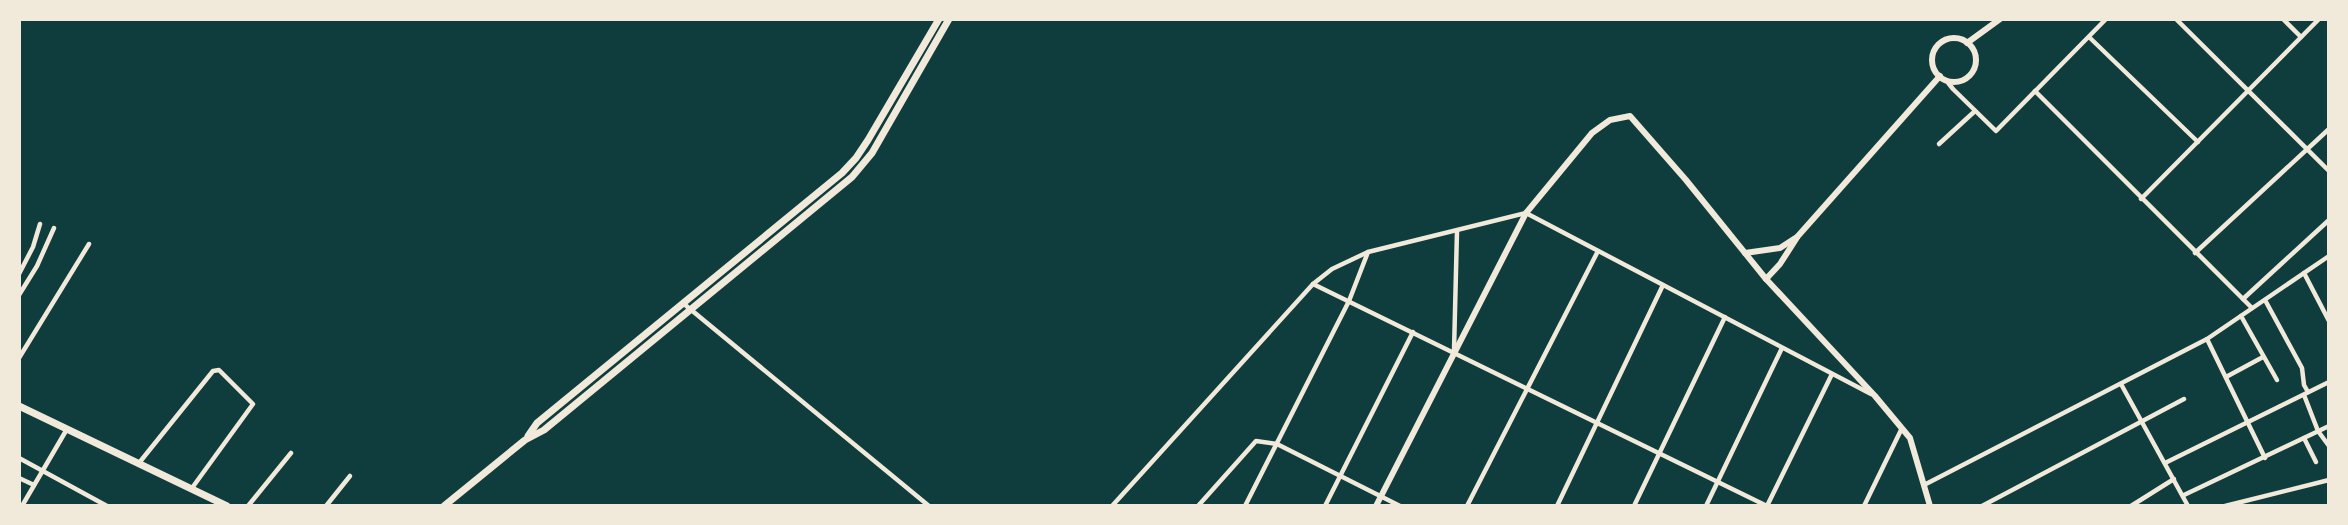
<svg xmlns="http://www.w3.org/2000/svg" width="2348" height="525" viewBox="0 0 2348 525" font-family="Bitter,serif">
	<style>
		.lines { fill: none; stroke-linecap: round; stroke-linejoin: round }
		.minor { stroke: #f1e9da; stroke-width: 4.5 }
		.tertiary { stroke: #f1e9da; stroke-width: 6 }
		.secondary { stroke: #f1e9da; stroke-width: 7 }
	</style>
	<rect width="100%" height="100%" fill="#0f3d3e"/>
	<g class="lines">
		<g class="minor">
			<polyline points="2176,19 2329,171"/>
			<polyline points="2283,19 2301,37"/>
			<polyline points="2089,37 2198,142"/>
			<polyline points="1946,80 1953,89 1996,131 2106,19"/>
			<polyline points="2035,91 2252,308"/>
			<polyline points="1939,144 1975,111"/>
			<polyline points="2141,199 2319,19"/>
			<polyline points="2195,253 2329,129"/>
			<polyline points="2304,273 2329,321"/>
			<polyline points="19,274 33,247 40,224"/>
			<polyline points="1313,284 1767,506"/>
			<polyline points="19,295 37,266 54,228"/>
			<polyline points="2243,299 2329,220"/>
			<polyline points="2265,300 2302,368 2304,385 2308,392"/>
			<polyline points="684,304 929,506"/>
			<polyline points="2241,316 2277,380"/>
			<polyline points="2207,339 2265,458"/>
			<polyline points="1454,351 1457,231"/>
			<polyline points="19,358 89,244"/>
			<polyline points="2226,377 2263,357"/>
			<polyline points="2121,384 2188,506"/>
			<polyline points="2304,395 2318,431 2329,446"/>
			<polyline points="2304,438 2316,462"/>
			<polyline points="19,458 107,506"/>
			<polyline points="139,463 213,371 219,370 253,404 192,488"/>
			<polyline points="2165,463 2329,382"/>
			<polyline points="19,478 34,485"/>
			<polyline points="1924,485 2207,339 2329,256"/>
			<polyline points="2184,495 2329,426"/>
			<polyline points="22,506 67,429"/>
			<polyline points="248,506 291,453"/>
			<polyline points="326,506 350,476"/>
			<polyline points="1112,506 1313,284 1332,269 1368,252 1526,213 1871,394"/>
			<polyline points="1198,506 1256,441 1277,444 1400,506"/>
			<polyline points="1245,506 1349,301 1368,252"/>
			<polyline points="1325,506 1413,332"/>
			<polyline points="1467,506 1598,251"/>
			<polyline points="1557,506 1663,285"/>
			<polyline points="1634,506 1725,317"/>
			<polyline points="1706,506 1782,348"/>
			<polyline points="1767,506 1832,374"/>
			<polyline points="1864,506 1902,428"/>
			<polyline points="1982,506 2184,399"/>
			<polyline points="2131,506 2174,479"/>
			<polyline points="2225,506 2329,480"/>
		</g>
		<g class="tertiary">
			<circle cx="1954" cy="60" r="22"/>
			<polyline points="1967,43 2000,19"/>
			<polyline points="1745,253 1780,248 1797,237"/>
			<polyline points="1766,279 1780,264 1798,236 1940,76"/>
			<polyline points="1376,506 1526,213 1592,133 1610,120 1630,116 1686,180 1766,279 1875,396 1910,438 1930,506"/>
		</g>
		<g class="secondary">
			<polyline points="19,406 227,506"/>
			<polyline points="528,436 537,423 842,173 856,158 868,140 939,19"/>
			<polyline points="444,506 525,440 544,430 852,177 872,153 949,19"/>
		</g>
	</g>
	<rect width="2348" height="525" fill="none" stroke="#f1e9da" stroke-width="42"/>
</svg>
